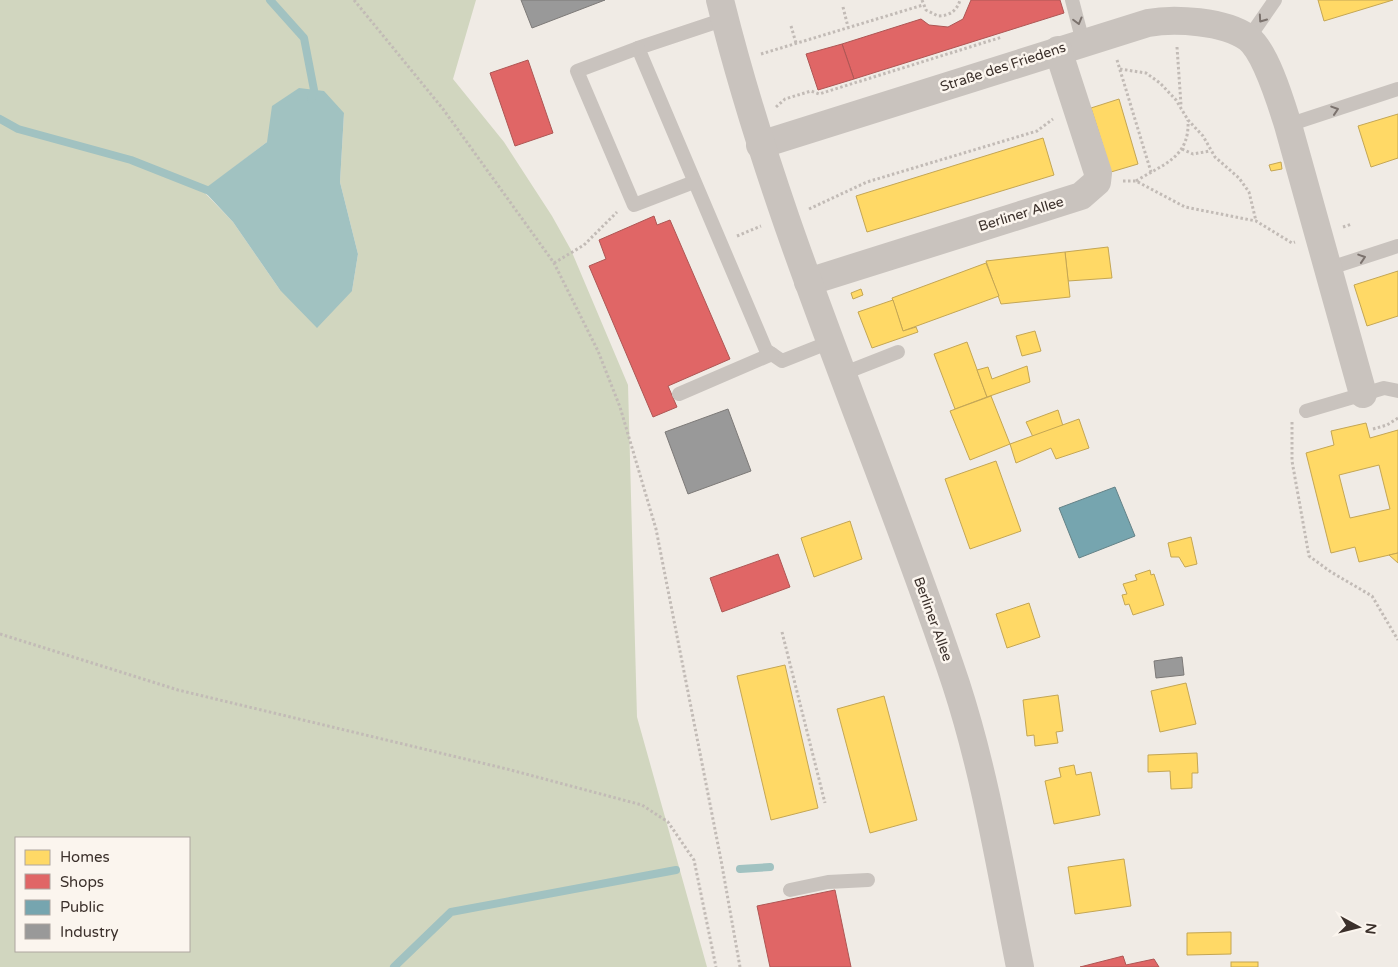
<svg xmlns="http://www.w3.org/2000/svg" width="1398" height="967" viewBox="0 0 1398 967" font-family="'Varela Round',sans-serif">
	<style>
		.green { fill: #d1d6bf; fill-rule: evenodd }
		.water { fill: #a1c2c1 }
		.homes { fill: #ffd966; stroke: #c4a654; fill-rule: evenodd }
		.shops { fill: #e06666; stroke: #ae5654 }
		.public { fill: #76a5af; stroke: #648287 }
		.industry { fill: #999; stroke: #7d7a78 }
		.lines { fill: none; stroke-linecap: round; stroke-linejoin: round }
		.stream { stroke: #a1c2c1; stroke-width: 8 }
		.path { stroke: #c2bbb6; stroke-width: 3; stroke-dasharray: 2.5 2.5; stroke-linecap: butt }
		.service { stroke: #c9c3be; stroke-width: 14 }
		.minor { stroke: #c9c3be; stroke-width: 28 }
		.tertiary { stroke: #c9c3be; stroke-width: 28 }
		.oneway { stroke: #7b726d }
		.labels { text-anchor: middle; dominant-baseline: central; stroke-width: 5; stroke-linejoin: round; paint-order: stroke }
		.street-label { font-size: 14px; fill: #3b302b; stroke: #fbf5ee }
	</style>
	<rect width="100%" height="100%" fill="#f0ebe5"/>
	<path class="green" d="M0,0H476L453,79L504,142L552,216L571,250L628,385L637,717L707,967H0ZM344,113L340,182L358,254L352,291L280,290L233,222L203,191L267,142ZM16,838H189V951H16Z"/>
	<polygon class="water" points="299,88 324,91 344,113 340,182 358,254 352,291 317,328 280,290 233,222 203,190 267,142 272,106"/>
	<g class="homes">
		<polygon points="1318,0 1393,0 1324,21"/>
		<polygon points="1119,99 1138,164 1111,172 1091,108"/>
		<polygon points="1398,114 1398,158 1371,167 1358,126"/>
		<polygon points="1043,138 1054,175 867,232 856,196"/>
		<polygon points="1281,162 1282,169 1271,171 1269,165"/>
		<polygon points="1108,247 1112,278 1068,281 1065,252"/>
		<polygon points="1065,252 1070,297 1001,304 986,261"/>
		<polygon points="986,263 999,296 903,331 892,298"/>
		<polygon points="1398,271 1398,316 1367,326 1354,285"/>
		<polygon points="861,289 863,295 853,299 851,293"/>
		<polygon points="893,300 903,331 916,327 918,332 872,348 858,312"/>
		<polygon points="1035,331 1041,351 1022,356 1016,336"/>
		<polygon points="967,342 987,397 955,409 934,354"/>
		<polygon points="1027,366 1030,382 987,397 977,370 988,367 992,379"/>
		<polygon points="991,396 1010,444 970,460 950,411"/>
		<polygon points="1058,410 1063,426 1033,437 1026,422"/>
		<polygon points="1079,419 1089,448 1056,459 1051,448 1016,463 1010,444"/>
		<path d="M1366,423L1370,438L1398,430V553L1359,562L1355,547L1331,553L1306,453L1334,445L1331,431ZM1379,465L1390,509L1350,518L1339,475Z"/>
		<polygon points="996,461 1021,531 970,549 945,479"/>
		<polygon points="850,521 862,559 814,577 801,538"/>
		<polygon points="1191,537 1197,564 1185,567 1179,557 1171,557 1168,543"/>
		<polygon points="1398,553 1398,563 1389,555"/>
		<polygon points="1150,570 1151,575 1154,574 1164,605 1133,615 1129,604 1125,605 1122,595 1127,594 1123,584 1137,580 1135,575"/>
		<polygon points="1029,603 1040,637 1007,648 996,614"/>
		<polygon points="785,665 818,808 771,820 737,676"/>
		<polygon points="1186,683 1196,724 1160,732 1151,691"/>
		<polygon points="1058,695 1063,731 1056,732 1058,743 1035,746 1034,735 1027,736 1023,700"/>
		<polygon points="884,696 917,820 870,833 837,709"/>
		<polygon points="1197,753 1198,773 1192,773 1192,788 1171,789 1170,771 1148,772 1148,755"/>
		<polygon points="1074,765 1076,775 1091,772 1100,815 1054,824 1045,781 1061,777 1059,768"/>
		<polygon points="1124,859 1131,906 1075,914 1068,867"/>
		<polygon points="1231,932 1231,954 1187,955 1187,933"/>
		<rect x="1231" y="962" width="27" height="5"/>
	</g>
	<g class="shops">
		<polygon points="971,0 1060,0 1064,13 854,79 842,44 921,19 929,25 948,27 963,19"/>
		<polygon points="842,44 854,79 818,90 806,54"/>
		<polygon points="528,60 553,133 515,146 490,73"/>
		<polygon points="654,216 657,225 670,220 730,359 668,386 677,407 653,417 589,266 606,259 599,240"/>
		<polygon points="778,554 790,587 722,612 710,578"/>
		<polygon points="835,890 851,967 770,967 757,906"/>
		<polygon points="1123,956 1126,965 1154,959 1159,967 1080,967"/>
	</g>
	<polygon class="public" points="1115,487 1135,536 1079,558 1059,508"/>
	<g class="industry">
		<polygon points="521,0 605,0 532,28"/>
		<polygon points="728,409 751,471 688,494 665,432"/>
		<polygon points="1182,657 1184,675 1156,678 1154,661"/>
	</g>
	<g class="lines">
		<g class="stream">
			<polyline points="270,0 304,38 314,90 311,99"/>
			<polyline points="0,119 18,129 131,160 212,192"/>
			<polyline points="740,869 770,867"/>
			<polyline points="394,967 451,912 676,870"/>
		</g>
		<g class="path">
			<polyline points="354,0 443,109 554,263 598,351 620,407 656,529 721,860 740,967"/>
			<path d="M922,0L926,10L938,16C949,16 957,11 960,0"/>
			<polyline points="843,7 848,27"/>
			<polyline points="791,26 796,43"/>
			<polyline points="1177,47 1181,105"/>
			<polyline points="761,54 923,5"/>
			<polyline points="1117,60 1151,172"/>
			<polyline points="1120,69 1146,73 1160,83 1176,100 1188,120 1203,136 1215,157 1239,178 1249,192 1256,221"/>
			<polyline points="776,107 785,99 811,91 819,94 1002,37"/>
			<polyline points="1182,149 1193,154 1210,151"/>
			<polyline points="1123,181 1136,181 1185,207 1256,221 1292,243 1295,242"/>
			<path d="M1136,181C1163,164 1190,158 1188,120"/>
			<polyline points="809,209 867,182 1037,131 1053,119"/>
			<polyline points="1343,227 1352,224"/>
			<polyline points="737,236 761,226"/>
			<polyline points="554,263 584,245 617,212"/>
			<polyline points="1292,422 1292,461 1309,556 1331,572 1372,596 1398,640"/>
			<polyline points="1373,429 1387,425 1398,418"/>
			<polyline points="782,632 825,803"/>
			<polyline points="0,634 178,690 507,769 642,805 668,822 694,860 716,967"/>
		</g>
		<g class="service">
			<polyline points="1072,0 1083,42"/>
			<polyline points="725,19 638,48 766,350 782,361 830,342"/>
			<polyline points="1248,39 1275,0"/>
			<polyline points="638,48 577,71 634,205 694,182"/>
			<polyline points="1288,125 1398,89"/>
			<polyline points="1327,269 1398,246"/>
			<polyline points="842,374 898,352"/>
			<polyline points="679,394 772,354"/>
			<polyline points="1306,411 1384,388 1398,391"/>
			<polyline points="790,890 828,882 868,880"/>
		</g>
		<g class="minor">
			<path d="M760,145L1148,23C1174,18 1225,21 1248,38C1266,52 1281,103 1288,125L1363,394"/>
			<polyline points="808,282 1081,196 1097,182 1098,173 1058,50"/>
		</g>
		<path class="tertiary" d="M720,0C778,235 880,455 956,684C986,776 1001,872 1020,967"/>
	</g>
	<defs><path id="oneway-chevron" d="M-2-3.5L2.5 0L-2 3.5" fill="none" stroke-width="1.6" stroke-linecap="round" stroke-linejoin="round" transform="scale(1.25)"/></defs>
	<g class="oneway">
		<use href="#oneway-chevron" transform="translate(1262 19) rotate(125)"/>
		<use href="#oneway-chevron" transform="translate(1078 21) rotate(75)"/>
		<use href="#oneway-chevron" transform="translate(1335 110) rotate(-18)"/>
		<use href="#oneway-chevron" transform="translate(1362 258) rotate(-18)"/>
	</g>
	<g class="labels">
		<g class="street-label">
			<text transform="translate(1003 67) rotate(-18)">Straße des Friedens</text>
			<text transform="translate(1021 214) rotate(-17)">Berliner Allee</text>
			<text transform="translate(933 619) rotate(70)">Berliner Allee</text>
		</g>
	</g>
	<rect x="15" y="837" width="175" height="115" fill="#fbf5ee" stroke="#aea6a0"/>
	<rect x="25" y="850" width="25" height="15" fill="#ffd966" stroke="#aea6a0"/>
	<text x="60" y="862" font-size="15" fill="#3b302b">Homes</text>
	<rect x="25" y="874" width="25" height="15" fill="#e06666" stroke="#aea6a0"/>
	<text x="60" y="887" font-size="15" fill="#3b302b">Shops</text>
	<rect x="25" y="900" width="25" height="15" fill="#76a5af" stroke="#aea6a0"/>
	<text x="60" y="912" font-size="15" fill="#3b302b">Public</text>
	<rect x="25" y="924" width="25" height="15" fill="#999999" stroke="#aea6a0"/>
	<text x="60" y="937" font-size="15" fill="#3b302b">Industry</text>
	<g transform="translate(1358 927) rotate(97)" stroke="#fbf5ee" stroke-width="4" paint-order="stroke">
	<path d="M0-4L9 19L0 12L-9 19Z" fill="#3b302b"/>
	<text y="-8" font-size="14" font-weight="bold" text-anchor="middle" fill="#3b302b">N</text>
	</g>
</svg>
